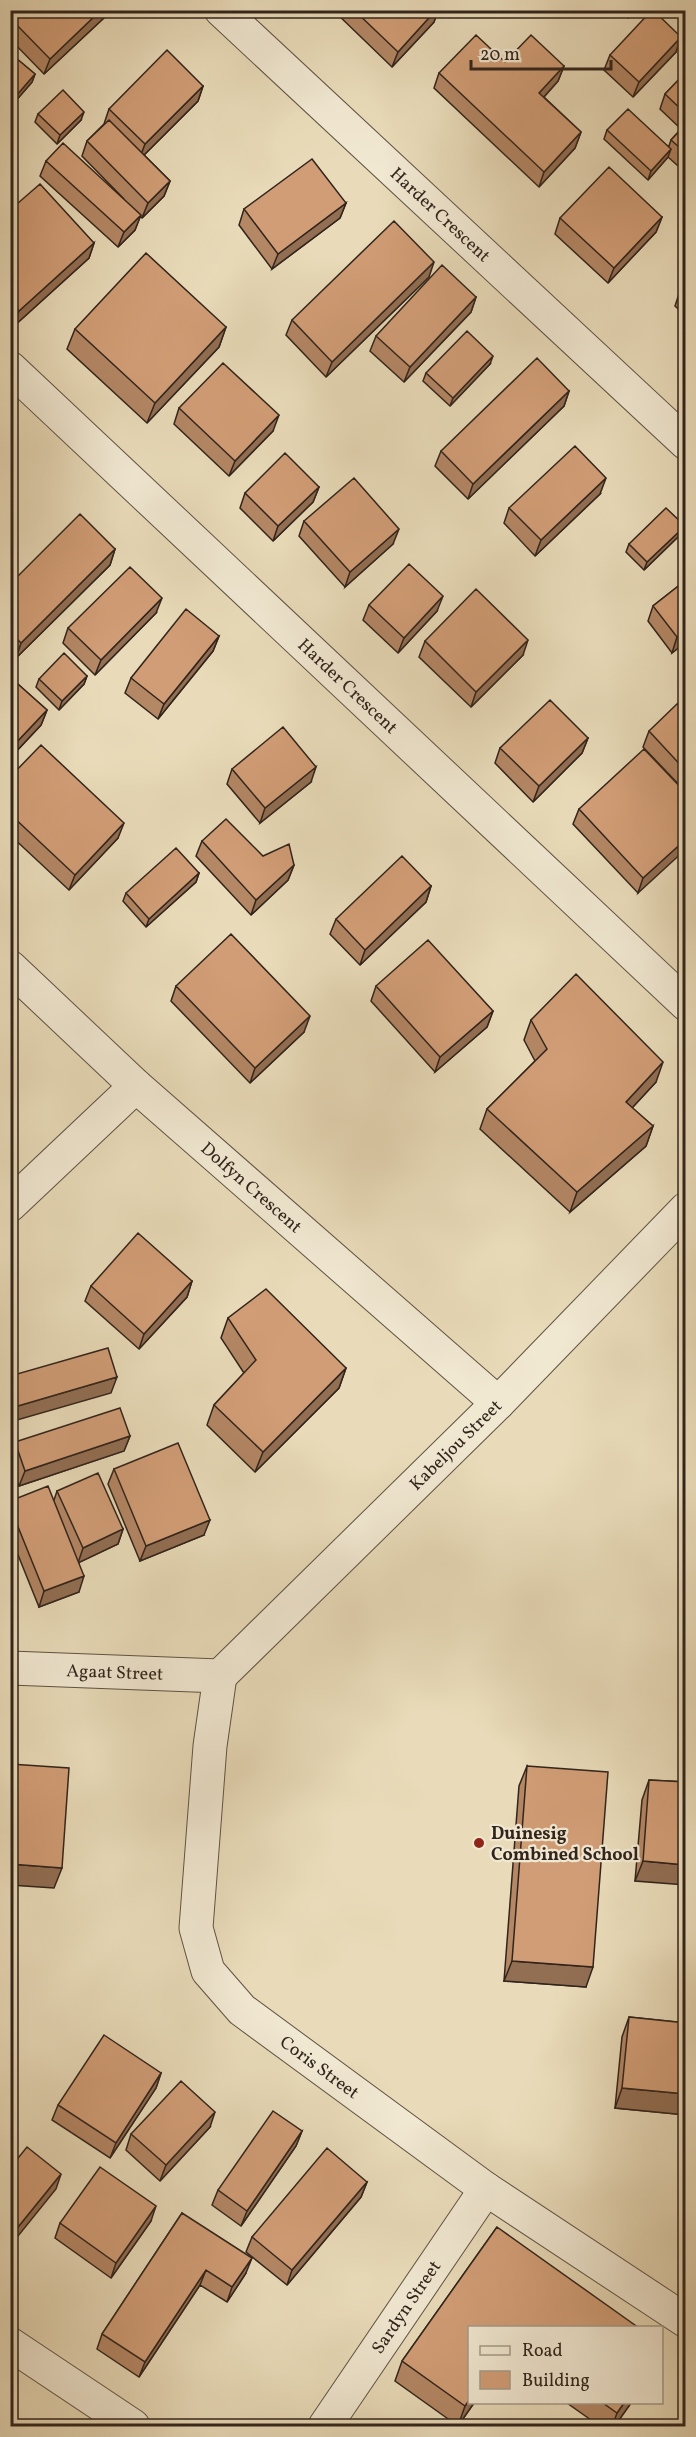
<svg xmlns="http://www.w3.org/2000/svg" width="696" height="2437" font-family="Vollkorn,serif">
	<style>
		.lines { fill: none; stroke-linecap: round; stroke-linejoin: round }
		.minor-casing { stroke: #5f5243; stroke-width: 35 }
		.minor { stroke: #f1e8d2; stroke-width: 33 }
		.wall { fill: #b48765; stroke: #31241c; stroke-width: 1.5 }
		.shaded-wall { fill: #926e53; stroke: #31241c; stroke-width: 1.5 }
		.building { fill: #d19d76; stroke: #31241c; stroke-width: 1.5 }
		.poi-dot { fill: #8f2418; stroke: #f1e8d2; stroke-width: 2 }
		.labels { text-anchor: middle; stroke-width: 4.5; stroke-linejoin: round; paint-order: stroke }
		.street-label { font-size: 18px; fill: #31241c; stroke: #f1e8d2 }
		.poi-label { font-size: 18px; font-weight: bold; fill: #31241c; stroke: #f1e8d2; text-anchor: start }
	</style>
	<rect width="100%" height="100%" fill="#e9dbb9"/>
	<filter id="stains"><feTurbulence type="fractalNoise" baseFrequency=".00333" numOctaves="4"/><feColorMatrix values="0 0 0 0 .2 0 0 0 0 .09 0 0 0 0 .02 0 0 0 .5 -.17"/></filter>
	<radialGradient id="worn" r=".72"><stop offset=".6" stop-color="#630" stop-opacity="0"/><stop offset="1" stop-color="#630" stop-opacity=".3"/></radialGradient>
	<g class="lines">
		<defs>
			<g id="minor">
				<path id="s1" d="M221 10 686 443"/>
				<path id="s2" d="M10 368 686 1004"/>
				<path id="s3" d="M10 967 136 1086 498 1403"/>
				<path d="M10 1205 136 1086"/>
				<path id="s4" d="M10 1668 220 1676"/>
				<path id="s5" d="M220 1676 210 1746 196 1928 208 1971 242 2010 486 2189 686 2321"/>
				<path id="s6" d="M220 1676 498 1403 686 1209"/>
				<path d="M10 2344 133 2426"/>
				<path id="s7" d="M325 2426 486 2189"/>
			</g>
		</defs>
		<use href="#minor" class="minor-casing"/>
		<use href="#minor" class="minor"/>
	</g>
	<path class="wall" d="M333 10H438L434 22 392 67Z
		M620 10H635L628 18Z
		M106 16 44 74 10 39 11 19Z
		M681 37 676 52 633 97 604 70 610 55Z
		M10 53 35 74 32 82 13 104 10 102Z
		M505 62 564 66 558 81 544 97 581 132 575 148 539 187 434 88 439 73Z
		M686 72V173L668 157 648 180 604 139 607 130 669 146 671 140 681 129 660 109 665 94Z
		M203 86 198 101 144 155 170 181 164 196 142 218 140 216 135 230 118 247 40 176 46 161 124 199 82 156 87 141 104 124 109 109Z
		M38 114 81 120 57 144 35 122Z
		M346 203 340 218 272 269 239 225 244 209Z
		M10 210 94 243 89 258 14 326 10 322Z
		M662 217 656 232 608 283 555 234 560 218Z
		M429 277 326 377 286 335 292 320Z
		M686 285V316L675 306 680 291Z
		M476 297 471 312 404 382 370 351 376 336Z
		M226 327 219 347 147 423 67 349 75 329Z
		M490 364 450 406 423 381 426 373Z
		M569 391 564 406 468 499 435 466 441 451Z
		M179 408 273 431 229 476 174 424Z
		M319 487 313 502 273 541 240 508 245 493Z
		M600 494 535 556 504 523 509 508Z
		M304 521 393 544 345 587 299 536Z
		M681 534 644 570 626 552 629 544Z
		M115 549 110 565 16 658 10 653V584Z
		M686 580V642L672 653 648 621 653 606Z
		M369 605 437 611 398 653 363 620Z
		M156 613 95 675 63 643 68 628Z
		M219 636 213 651 158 719 125 693 131 678Z
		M425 641 523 655 471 707 419 657Z
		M87 676 84 684 59 710 36 687 39 679Z
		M10 677 47 710 41 725 10 758Z
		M686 711V792L643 747 649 731Z
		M588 738 582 753 533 802 495 763 500 748Z
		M232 769 311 782 260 823 227 784Z
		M10 777 118 838 69 890 10 835Z
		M686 793 638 893 573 824 579 809Z
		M202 841 263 856 294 865 288 880 251 915 196 856Z
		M199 873 196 882 146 927 123 901 126 893Z
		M431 886 426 902 360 965 330 934 336 919Z
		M176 986 304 1032 250 1083 171 1001Z
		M376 986 493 1011 487 1027 435 1072 371 1001Z
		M531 1020 656 1082 632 1108 653 1126 646 1146 570 1212 480 1129 487 1109 535 1061 524 1040Z
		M192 1281 187 1297 139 1349 85 1301 91 1286Z
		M228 1318 346 1368 339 1388 255 1472 207 1425 214 1405 244 1373 221 1338Z
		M130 1436 124 1451 19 1486 10 1459V1456L15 1442Z
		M114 1469 204 1535 140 1561 108 1484Z
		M57 1491 123 1529 118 1544 79 1562V1592L39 1607 10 1535V1501L54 1500Z
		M527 1766 586 1987 504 1981 519 1786Z
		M649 1780 686 1782 635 1881 642 1800Z
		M629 2017 686 2023V2115L615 2108 622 2037Z
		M161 2073 156 2088 110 2158 52 2120 58 2105Z
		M210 2127 160 2181 126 2150 131 2134Z
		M302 2131 296 2146 241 2226 212 2205 218 2190Z
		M367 2182 361 2197 287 2285 246 2252 252 2237Z
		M182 2213 246 2273 227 2302 200 2285 139 2377 97 2349 102 2334Z
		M151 2221 111 2278 55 2238 60 2223Z
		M497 2227 470 2328V2403H474L458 2426 395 2381 402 2361Z
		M567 2403H631L614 2427H601Z"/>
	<path class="shaded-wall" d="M101 10H108L106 16 44 74 50 59Z
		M436 10H438L434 22 392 67 398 52Z
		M631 10H635L628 18Z
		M681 37 676 52 633 97 639 82Z
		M564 66 558 81 534 108 539 93Z
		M35 74 32 82 13 104 16 96Z
		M203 86 198 101 139 160 145 144Z
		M84 112 81 120 57 144 60 135Z
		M581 132 575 148 539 187 544 172Z
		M671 149 668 157 648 180 651 171Z
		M170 181 164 196 142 218 148 203Z
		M346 203 340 218 272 269 278 254Z
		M141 215 135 230 118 247 124 232Z
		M662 217 656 232 608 283 614 268Z
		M94 243 89 258 14 326 19 311Z
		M434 262 429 277 326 377 332 362Z
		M476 297 471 312 404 382 410 367Z
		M226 327 219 347 147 423 155 403Z
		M493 356 490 364 450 406 453 398Z
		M569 391 564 406 468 499 473 484Z
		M279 415 273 431 229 476 235 461Z
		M606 478 600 494 535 556 541 540Z
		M319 487 313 502 273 541 278 526Z
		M685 526 681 534 644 570 647 562Z
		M399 529 393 544 345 587 350 572Z
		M115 549 110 565 16 658 21 643Z
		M443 596 437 611 398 653 404 638Z
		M162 598 156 613 95 675 101 660Z
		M686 631V642L672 653 677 637Z
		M219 636 213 651 158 719 164 704Z
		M528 640 523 655 471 707 476 692Z
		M87 676 84 684 59 710 62 701Z
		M47 710 41 725 10 758V753L13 746Z
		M588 738 582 753 533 802 539 786Z
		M316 767 311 782 260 823 265 808Z
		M124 823 118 838 69 890 75 875Z
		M686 839V849L638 893 643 878Z
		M294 865 288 880 251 915 256 900Z
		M199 873 196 882 146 927 149 919Z
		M431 886 426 902 360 965 365 950Z
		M493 1011 487 1027 435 1072 440 1057Z
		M310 1016 304 1032 250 1083 255 1068Z
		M663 1062 656 1082 619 1122 626 1102Z
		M653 1126 646 1146 570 1212 577 1192Z
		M192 1281 187 1297 139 1349 144 1334Z
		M346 1368 339 1388 255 1472 263 1452Z
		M117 1377 111 1393 10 1422 11 1408Z
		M130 1436 124 1451 19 1486 25 1471Z
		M210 1520 204 1535 140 1561 146 1546Z
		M123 1529 118 1544 78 1563 83 1548Z
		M84 1576 79 1592 39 1607 44 1591Z
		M643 1861 686 1865V1885L635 1881Z
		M10 1864 62 1868 54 1888 10 1885Z
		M512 1961 593 1967 586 1987 504 1981Z
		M161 2073 156 2088 110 2158 116 2143Z
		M622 2088 686 2094V2115L615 2108Z
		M215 2112 210 2127 160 2181 166 2165Z
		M302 2131 296 2146 241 2226 247 2211Z
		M61 2174 56 2189 10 2246V2237Z
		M367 2182 361 2197 287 2285 292 2270Z
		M156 2206 151 2221 111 2278 116 2263Z
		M252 2258 246 2273 227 2302 232 2287Z
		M206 2270 200 2285 139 2377 145 2362Z
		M470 2399V2403H474L458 2426 465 2406Z
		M624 2403H631L614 2427H612L617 2413Z"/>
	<path class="building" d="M20 10H101L50 59 11 19Z
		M354 10H436L398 52Z
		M652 10H653L681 37 639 82 610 55Z
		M476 35 505 62 531 35 564 66 539 93 581 132 544 172 439 73Z
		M167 50 203 86 145 144 109 109Z
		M10 53 35 74 16 96 10 91Z
		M686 72V114L665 94Z
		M63 90 84 112 60 135 38 114Z
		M628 109 671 149 651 171 607 130Z
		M109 120 170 181 148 203 87 141Z
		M686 124V153L671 140Z
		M63 143 141 215 124 232 46 161Z
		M312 159 346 203 278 254 244 209Z
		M609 167 662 217 614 268 560 218Z
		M40 184 94 243 19 311 10 301V210Z
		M394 221 434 262 332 362 292 320Z
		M146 253 226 327 155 403 75 329Z
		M442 265 476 297 410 367 376 336Z
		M686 285V296L680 291Z
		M467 331 493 356 453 398 426 373Z
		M537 358 569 391 473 484 441 451Z
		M223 363 279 415 235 461 179 408Z
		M575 446 606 478 541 540 509 508Z
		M285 453 319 487 278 526 245 493Z
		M354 478 399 529 350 572 304 521Z
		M666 508 685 526 647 562 629 544Z
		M80 514 115 549 21 643 10 632V584Z
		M409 564 443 596 404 638 369 605Z
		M130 567 162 598 101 660 68 628Z
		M686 580V631L677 637 653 606Z
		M476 589 528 640 476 692 425 641Z
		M186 609 219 636 164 704 131 678Z
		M64 653 87 676 62 701 39 679Z
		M10 677 47 710 13 746 10 743Z
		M550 700 588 738 539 786 500 748Z
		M678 703 686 711V771L649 731Z
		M283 727 316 767 265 808 232 769Z
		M41 745 124 823 75 875 10 814V777Z
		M644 749 686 793V839L643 878 579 809Z
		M226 819 263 856 289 844 294 865 256 900 202 841Z
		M176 848 199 873 149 919 126 893Z
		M402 856 431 886 365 950 336 919Z
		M231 934 310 1016 255 1068 176 986Z
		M428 940 493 1011 440 1057 376 986Z
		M576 974 663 1062 626 1102 653 1126 577 1192 487 1109 547 1049 531 1020Z
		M138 1233 192 1281 144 1334 91 1286Z
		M266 1289 346 1368 263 1452 214 1405 256 1360 228 1318Z
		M108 1348 117 1377 11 1408 10 1376Z
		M120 1408 130 1436 25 1471 15 1442Z
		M178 1443 210 1520 146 1546 114 1469Z
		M98 1473 123 1529 83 1548 57 1491Z
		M48 1486 84 1576 44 1591 10 1507V1501Z
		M10 1764 69 1768 62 1868 10 1864Z
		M527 1766 608 1772 593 1967 512 1961Z
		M649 1780 686 1782V1865L643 1861Z
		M629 2017 686 2023V2094L622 2088Z
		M104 2035 161 2073 116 2143 58 2105Z
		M181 2081 215 2112 166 2165 131 2134Z
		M273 2111 302 2131 247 2211 218 2190Z
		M27 2147 61 2174 10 2237V2168Z
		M327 2148 367 2182 292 2270 252 2237Z
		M100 2167 156 2206 116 2263 60 2223Z
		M182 2213 252 2258 232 2287 206 2270 145 2362 102 2334Z
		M497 2227 639 2328H470V2399L465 2406 402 2361Z
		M603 2403H624L617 2413Z"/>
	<circle class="poi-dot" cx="479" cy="1843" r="6"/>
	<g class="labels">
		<g class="street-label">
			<text dy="6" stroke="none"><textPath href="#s1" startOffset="300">Harder Crescent</textPath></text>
			<text dy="6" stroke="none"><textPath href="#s2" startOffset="464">Harder Crescent</textPath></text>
			<text dy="6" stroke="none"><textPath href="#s3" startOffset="327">Dolfyn Crescent</textPath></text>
			<text dy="6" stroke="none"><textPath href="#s6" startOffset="330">Kabeljou Street</textPath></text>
			<text dy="6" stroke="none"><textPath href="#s4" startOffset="105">Agaat Street</textPath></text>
			<text dy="6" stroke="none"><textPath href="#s5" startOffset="446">Coris Street</textPath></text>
			<text dy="6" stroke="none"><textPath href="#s7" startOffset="144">Sardyn Street</textPath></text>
		</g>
		<g class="poi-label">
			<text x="491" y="1839">Duinesig<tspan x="491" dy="21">Combined School</tspan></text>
		</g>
	</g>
	<rect width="696" height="2437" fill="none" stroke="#e9dbb9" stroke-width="36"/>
	<rect x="12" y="12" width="672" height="2413" fill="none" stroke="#31241c" stroke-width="3"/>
	<rect x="18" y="18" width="660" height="2401" fill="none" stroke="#31241c" stroke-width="1.5"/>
	<rect x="468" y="2326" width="195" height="78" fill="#f1e8d2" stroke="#a49a89" stroke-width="1.5"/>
	<rect x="480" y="2346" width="30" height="9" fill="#f1e8d2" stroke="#a49a89" stroke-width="1.5"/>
	<text x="522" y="2356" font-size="18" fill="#31241c">Road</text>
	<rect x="480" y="2371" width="30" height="18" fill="#d19d76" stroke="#a49a89" stroke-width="1.5"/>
	<text x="522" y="2386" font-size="18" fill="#31241c">Building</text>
	<path d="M471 60v9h140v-9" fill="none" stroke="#31241c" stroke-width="3"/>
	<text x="480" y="60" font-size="18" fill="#31241c" stroke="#f1e8d2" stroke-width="4.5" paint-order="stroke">20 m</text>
	<rect width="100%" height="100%" filter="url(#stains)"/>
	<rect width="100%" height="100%" fill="url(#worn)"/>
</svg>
